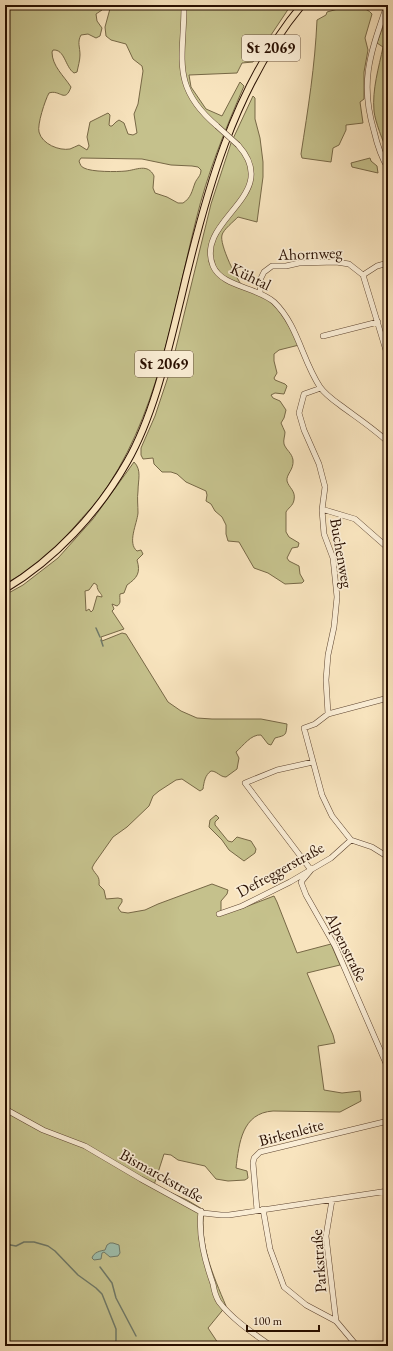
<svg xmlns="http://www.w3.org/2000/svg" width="393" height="1351" font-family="'EB Garamond',serif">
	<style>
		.green { fill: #c5c18c; stroke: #776846; fill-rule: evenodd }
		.water { fill: #9ebfad; stroke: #6f7968 }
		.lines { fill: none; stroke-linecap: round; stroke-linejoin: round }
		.stream { stroke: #6f7968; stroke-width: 1.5 }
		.minor-casing { stroke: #5d4430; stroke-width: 6 }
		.major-casing { stroke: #290f00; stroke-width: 8 }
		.minor { stroke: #faedd5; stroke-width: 5 }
		.major { stroke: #f8e4be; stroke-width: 6 }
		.minor-bridge-casing { stroke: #5d4430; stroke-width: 6; stroke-linecap: butt }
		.minor-bridge { stroke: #faedd5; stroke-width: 5 }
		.labels { text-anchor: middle; stroke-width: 3.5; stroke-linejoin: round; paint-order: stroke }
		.shield { fill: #faedd5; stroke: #685240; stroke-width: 1 }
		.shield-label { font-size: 15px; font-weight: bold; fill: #290f00 }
		.street-label { font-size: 16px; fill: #290f00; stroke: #faedd5 }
	</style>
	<rect width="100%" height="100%" fill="#f8e4be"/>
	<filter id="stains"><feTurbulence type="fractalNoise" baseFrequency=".005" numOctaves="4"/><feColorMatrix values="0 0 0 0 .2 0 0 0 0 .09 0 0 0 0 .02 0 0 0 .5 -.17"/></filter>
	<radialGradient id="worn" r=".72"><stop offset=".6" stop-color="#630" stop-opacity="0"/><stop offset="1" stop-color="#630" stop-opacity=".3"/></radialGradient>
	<path class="green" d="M5 5H104L102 10 96 14 97 21 102 28 100 36 96 38 88 34 81 35C77 42 80 47 80 55 80 60 78 67 77 72L74 73C65 67 65 49 53 50L52 52C52 66 64 76 71 87 65 104 60 89 49 93 45 100 37 125 39 132 42 144 59 151 70 149 73 148 76 146 79 145L87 150 89 146 87 137 90 122 108 113 110 115 109 125 110 126H112L116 122 119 120 124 123 128 134 133 135 137 133 134 114 138 104 143 71 142 66 133 59 126 44 111 40 106 36 105 27 111 5H291L253 62 242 63 237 73 189 75 191 87 206 109 222 116 240 82 244 86C225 130 207 174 196 220 172 315 158 419 98 500 92 508 83 516 76 525 66 536 56 548 45 557 33 568 19 576 5 584ZM81 158 142 159 171 165 192 166 198 167 201 170C201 176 197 178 195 183 192 191 191 198 183 203H178L167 197 155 193 153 188 154 176C148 163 136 170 126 171 117 172 91 172 84 168 81 167 80 164 79 161Z
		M345 7C354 8 366 6 372 14L365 38 368 50 364 72V99L360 102 363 123 346 125V130L339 145 333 148 331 162 302 158 301 154C308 109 315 66 317 20L326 15 327 12Z
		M388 13V152C383 142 375 121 374 111 372 89 379 67 383 47L377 43Z
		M253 96 255 98V119L260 138 263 162V177L257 222 238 217C234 221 223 230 222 235 219 244 237 281 244 288 250 293 260 293 266 298 282 310 290 328 299 345L279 350 274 354V361L277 373 274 378 275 380 285 384 287 386 284 394 275 393 271 395 273 398 280 401 286 410 284 418 281 423C282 426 284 429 285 432 285 436 283 440 284 444 286 450 292 453 293 460 294 470 286 474 287 481 289 488 296 491 294 500 293 506 288 508 286 512V532L289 537 299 543 298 547 292 548 287 558 289 561 299 566 300 574 304 581 302 583 285 584 268 573 254 568 239 542 228 541 226 534V525L222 517 215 511 211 504 206 501 207 495 206 491 186 482 177 474 171 472H162L154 464 153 458 143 459 141 455V448L155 416 171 368 211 204 231 143Z
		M370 158 371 161 377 166 378 173 352 167 351 163Z
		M134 462C142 470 138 480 138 491 137 498 138 506 138 513 137 524 127 543 137 551L141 550 143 554 137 560C141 573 137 578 127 585L124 593 120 594C119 599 122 603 117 606L112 604 114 609 112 611 124 629 101 637 102 641 122 633 126 634 168 702 181 711 197 718 212 719H261L287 724C286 736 286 735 275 738L271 745 268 744 261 735C251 734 243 746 236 752L239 758 237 769 226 777C220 777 217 771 211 771 205 775 204 782 203 789L200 791 182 779 176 780 159 791 153 796 149 806 127 827 113 837 94 864 92 868C96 876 100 875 99 885L104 890 106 899 118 898 122 899V902L118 908 121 912 128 913 145 910 158 904 212 884 228 890 227 894 221 901V911L237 907 240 909 274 896 277 902 297 953 331 944 340 965 307 973 333 1035 335 1043 318 1046 324 1090 342 1093 360 1091 361 1101 340 1112 273 1111C242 1113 239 1143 236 1168L247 1171 248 1178 245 1180 228 1181 216 1179 205 1166 178 1160 171 1155 164 1154 154 1185 187 1200 204 1210C199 1244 213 1275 226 1306L208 1328 220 1346H5V595L23 585 58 558 93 519ZM94 583 97 585C97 592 102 593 102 597L97 596 93 610 91 612 89 609 86 611 85 591 89 590Z
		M216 815 219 818 215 822V825L228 841 232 842 237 837 251 841 256 849 255 853 244 861 229 850 222 840 209 827 210 820Z"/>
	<path class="water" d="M110 1243H113L119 1245 120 1253 118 1256 110 1257 104 1252 102 1253 101 1259 94 1260 92 1258C94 1252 100 1251 105 1250L107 1245Z"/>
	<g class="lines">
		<path class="stream" d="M96 628 100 637
			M101 640 103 646
			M5 1244 16 1246 24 1242H34L48 1246 55 1251 78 1275 96 1288 102 1294 116 1329V1340L115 1346
			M100 1267 112 1283 116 1298 136 1336
			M134 1346C144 1340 154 1342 166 1345V1346"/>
		<defs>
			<path id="minor" d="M184 5C184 59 170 86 217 126
				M387 5C371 52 359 81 374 131 377 144 381 157 388 168
				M238 145C284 196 194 219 213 266 222 287 257 287 274 302 298 325 302 360 320 387 325 394 333 400 340 405 356 417 373 428 388 442
				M363 275 377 266 388 263
				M260 293 261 278 264 272 272 266H286L299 263 336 262 349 264 363 275 388 357
				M323 336 378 322
				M321 388 304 394 299 413 304 430 319 464 325 487 322 510 324 534 333 558 337 597 334 627 328 655 326 680 328 714
				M322 510H325L355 519 388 548
				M388 698 328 714 315 724 304 728 322 795 332 816 351 840 372 847 388 857
				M313 762 277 770 245 783 311 870 301 882 306 895 335 946 388 1068
				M219 914 242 906 290 882 331 858 351 840
				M5 1109 43 1130 85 1146 141 1179 203 1213 221 1215H229L388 1191
				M386 1192 388 1205
				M332 1200 326 1236 336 1321
				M263 1209 270 1249 284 1287 306 1305 336 1321 357 1346
				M257 1210 253 1163 254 1158 260 1152 388 1121
				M201 1211C198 1236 205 1261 213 1284 214 1290 216 1297 219 1302 233 1320 253 1333 271 1346"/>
			<path id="major" d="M5 589C55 559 98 513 127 462 154 415 168 351 181 298 205 196 233 88 302 5"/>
		</defs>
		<use href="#minor" class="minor-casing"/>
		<use href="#major" class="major-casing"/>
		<use href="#minor" class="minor"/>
		<use href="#major" class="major"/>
		<defs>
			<path id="minor-bridge" d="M217 126 238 145"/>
		</defs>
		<use href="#minor-bridge" class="minor-bridge-casing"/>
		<use href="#minor-bridge" class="minor-bridge"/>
	</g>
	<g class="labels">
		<g class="shield">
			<rect x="242" y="35" width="58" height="26" rx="3"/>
			<rect x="135" y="351" width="58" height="26" rx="3"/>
		</g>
		<g class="shield-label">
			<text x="271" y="53">St 2069</text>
			<text x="164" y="369">St 2069</text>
		</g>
		<g class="street-label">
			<text transform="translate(310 253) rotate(-2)" y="6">Ahornweg</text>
			<text transform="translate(251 276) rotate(26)" y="6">Kühtal</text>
			<text transform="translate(342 553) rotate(80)" y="6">Buchenweg</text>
			<text transform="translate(280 869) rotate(-29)" y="6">Defreggerstraße</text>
			<text transform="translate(347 947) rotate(64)" y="6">Alpenstraße</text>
			<text transform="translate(291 1132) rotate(-15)" y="6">Birkenleite</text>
			<text transform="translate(162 1175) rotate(29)" y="6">Bismarckstraße</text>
			<text transform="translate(318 1261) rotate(-94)" y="6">Parkstraße</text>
		</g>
	</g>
	<rect width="393" height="1351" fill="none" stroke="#f8e4be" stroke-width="20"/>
	<rect x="6" y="6" width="381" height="1339" fill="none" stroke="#290f00" stroke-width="2"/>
	<rect x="10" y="10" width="373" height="1331" fill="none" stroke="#290f00"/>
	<path d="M247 1325v6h72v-6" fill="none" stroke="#290f00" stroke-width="2"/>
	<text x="253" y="1325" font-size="12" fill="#290f00" stroke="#faedd5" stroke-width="3" paint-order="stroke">100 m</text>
	<rect width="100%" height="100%" filter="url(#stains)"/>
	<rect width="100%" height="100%" fill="url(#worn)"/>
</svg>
